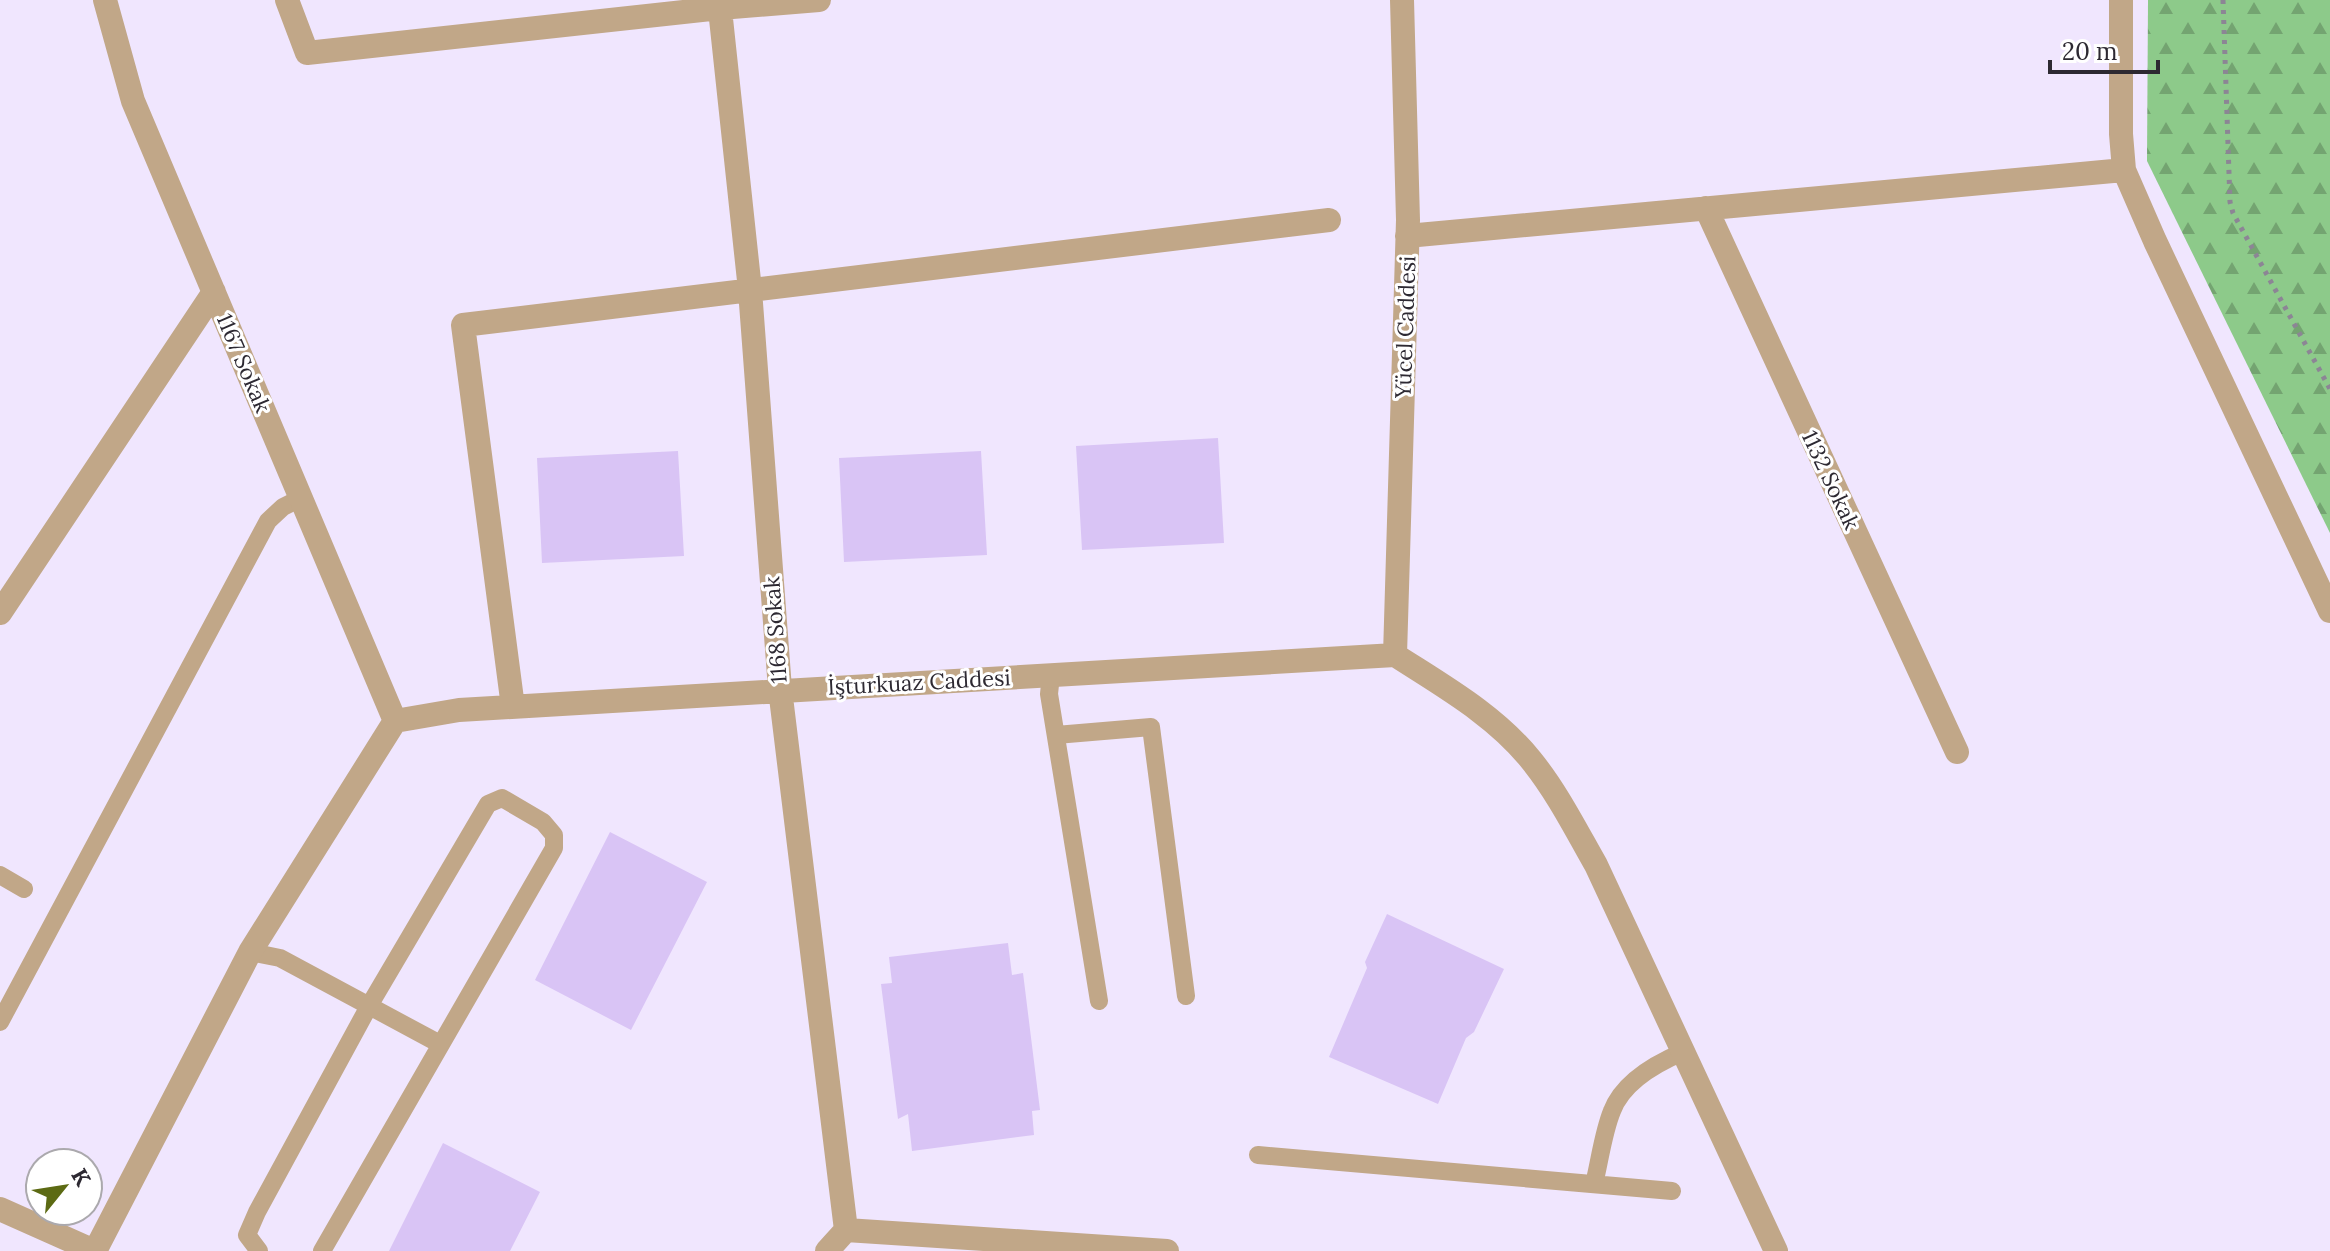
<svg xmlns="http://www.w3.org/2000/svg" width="2330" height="1251" font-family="Lora,serif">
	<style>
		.forest { fill: url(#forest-firs) }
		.building { fill: #d9c4f5 }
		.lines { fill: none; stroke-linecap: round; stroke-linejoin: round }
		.path { stroke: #8c8595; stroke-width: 5; stroke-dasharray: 4 6; stroke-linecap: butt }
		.lane { stroke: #c1a788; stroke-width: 18 }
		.street { stroke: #c1a788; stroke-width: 24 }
		.labels { text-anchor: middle; stroke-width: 6; stroke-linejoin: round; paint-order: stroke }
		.street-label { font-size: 22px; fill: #2d2932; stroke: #fff }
	</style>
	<defs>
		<pattern id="forest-firs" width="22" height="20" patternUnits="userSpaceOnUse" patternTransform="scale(2)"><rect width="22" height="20" fill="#8dca8a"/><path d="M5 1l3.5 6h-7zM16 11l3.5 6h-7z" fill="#74a471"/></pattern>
	</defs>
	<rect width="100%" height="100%" fill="#f0e6fe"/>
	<path class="forest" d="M2148 0H2330V533L2147 161Z"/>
	<path class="building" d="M1218 438 1224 543 1082 550 1076 446Z
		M678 451 684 556 542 563 537 458Z
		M981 451 987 555 844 562 839 458Z
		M610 832 707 882 631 1030 535 980Z
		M1387 914 1504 969 1474 1032 1466 1038 1438 1104 1329 1057 1367 968 1365 962Z
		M1008 943 1012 975 1023 973 1040 1110 1032 1111 1034 1135 912 1151 908 1114 898 1119 881 984 892 983 889 957Z
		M443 1143 540 1192 510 1251H389Z"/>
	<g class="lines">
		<path class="path" d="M2223 0 2230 202 2233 213 2330 389"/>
		<path class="lane" d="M1051 675 1049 694 1099 1001
			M1056 735 1151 727 1186 996
			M0 875 24 889
			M250 952 280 958 440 1044
			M0 1022 268 521 283 507 301 498
			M1258 1155 1672 1191
			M1594 1184C1600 1160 1603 1133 1612 1111 1623 1082 1657 1063 1683 1052
			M259 1251 247 1235 257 1212 369 1006 488 804 502 798 543 822 554 835V848L322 1251"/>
		<path class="street" d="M105 0 133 101 395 721
			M287 0 307 53 720 8 819 0
			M719 0 750 290 780 689 846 1230 827 1251
			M2121 0V134L2124 170 2155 241 2330 611
			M1706 208 1957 752
			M1407 236 2124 170
			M0 613 214 292
			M1395 655C1443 686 1495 715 1531 760 1557 792 1576 830 1596 865L1776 1251
			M1395 655 1408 220 1402 0
			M513 707 463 325 1329 220
			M395 721 459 710 1395 655
			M0 1209 94 1251
			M846 1230 1167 1251
			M95 1251 250 952 395 721"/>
	</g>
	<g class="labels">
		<g class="street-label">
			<text transform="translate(1405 327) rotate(-88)" y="8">Yücel Caddesi</text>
			<text transform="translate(244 363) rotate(67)" y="8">1167 Sokak</text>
			<text transform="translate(1831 480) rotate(65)" y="8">1132 Sokak</text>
			<text transform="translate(775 630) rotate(-94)" y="8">1168 Sokak</text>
			<text transform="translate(919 682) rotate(-3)" y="8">İşturkuaz Caddesi</text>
		</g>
	</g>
	<g transform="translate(64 1187) rotate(60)"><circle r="38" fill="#ffffff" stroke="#aba9ad" stroke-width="2"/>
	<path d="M0-6L14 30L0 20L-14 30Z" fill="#5c6a13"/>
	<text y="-12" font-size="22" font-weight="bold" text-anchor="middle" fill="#2d2932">K</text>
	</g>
	<path d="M2050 60v12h108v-12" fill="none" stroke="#2d2932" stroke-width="4"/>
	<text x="2062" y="60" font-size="24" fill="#2d2932" stroke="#ffffff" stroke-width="6" paint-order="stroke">20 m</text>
</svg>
